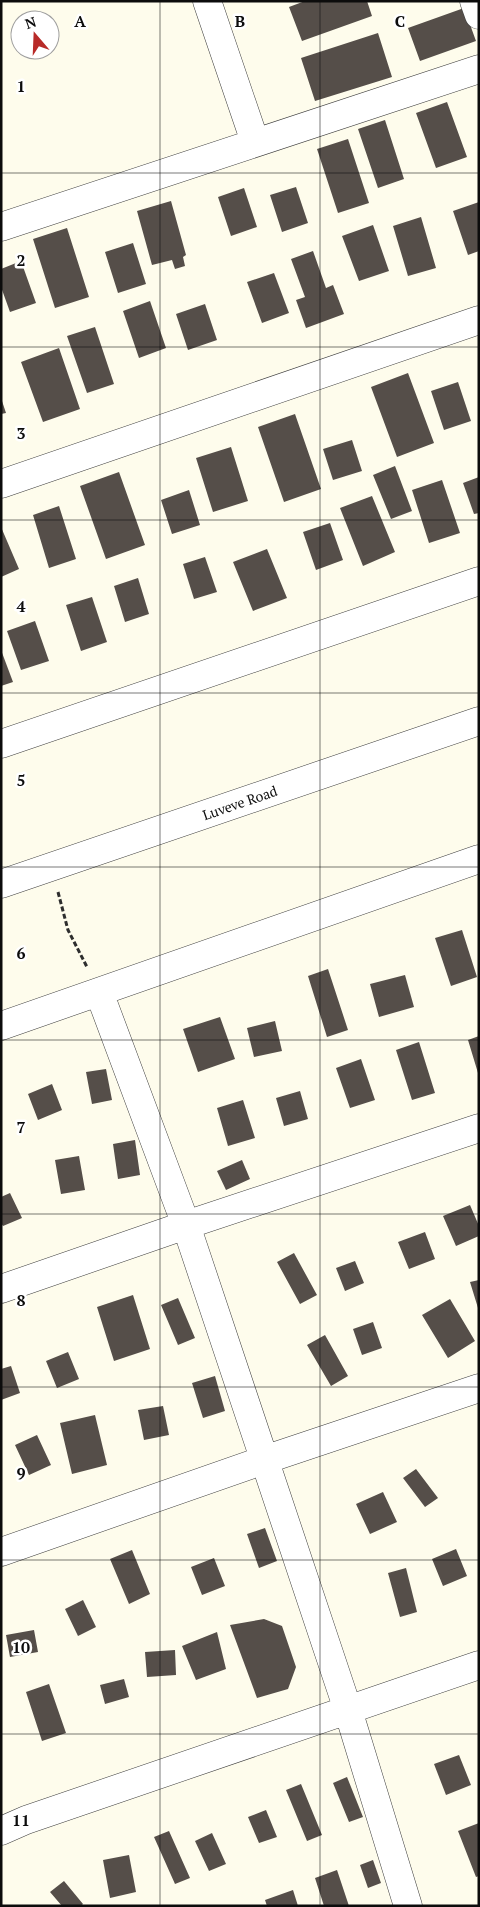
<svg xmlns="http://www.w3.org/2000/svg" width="480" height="1907" font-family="'PT Serif',serif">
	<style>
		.building { fill: #554e49 }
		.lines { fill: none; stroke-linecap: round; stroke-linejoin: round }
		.minor-casing { stroke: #3f3f3f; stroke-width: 29 }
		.path { stroke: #2e2e2e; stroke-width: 3; stroke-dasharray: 5 2.5; stroke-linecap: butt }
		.minor { stroke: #fff; stroke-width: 28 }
		.grid { fill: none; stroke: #0c0c0c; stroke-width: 1; stroke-opacity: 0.55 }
		.labels { text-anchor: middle; stroke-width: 5; stroke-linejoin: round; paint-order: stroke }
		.street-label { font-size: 14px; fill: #0c0c0c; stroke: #fff }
		.grid-label { font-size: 16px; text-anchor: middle; font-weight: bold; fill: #0c0c0c; stroke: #fff; stroke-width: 5; stroke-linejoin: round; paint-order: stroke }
	</style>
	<rect width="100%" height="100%" fill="#fefcec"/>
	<path class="building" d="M305 1H367L372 16 302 41 289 7Z
		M464 8 476 41 420 61 408 28Z
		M378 33 392 77 315 101 301 58Z
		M447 102 467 157 436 168 416 113Z
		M385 120 404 179 378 188 358 129Z
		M348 139 369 203 338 213 317 149Z
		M296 187 308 223 282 232 270 195Z
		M244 188 257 227 231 236 218 197Z
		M171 201 186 255 183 257 185 266 175 269 172 260 152 265 137 211Z
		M479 202V251L468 255 453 211Z
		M421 217 436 268 408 276 393 226Z
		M373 225 389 271 359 281 342 236Z
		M67 228 89 297 55 308 33 239Z
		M133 243 146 284 118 293 105 252Z
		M313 251 326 288 333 285 344 314 306 328 296 300 305 297 291 259Z
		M21 261 36 303 10 312 1 287V269Z
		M274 273 289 313 262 323 247 282Z
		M150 301 166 348 139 358 123 311Z
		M205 304 217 340 188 350 176 314Z
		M95 327 114 384 87 393 67 336Z
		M59 348 80 409 43 422 21 362Z
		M408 373 434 443 397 457 371 387Z
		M458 382 471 421 444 430 431 391Z
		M1 398 6 413 1 414Z
		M295 414 321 489 284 502 258 427Z
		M352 440 362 471 333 480 323 449Z
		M231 447 248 501 213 512 196 458Z
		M395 466 412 511 391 519 373 475Z
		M119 472 145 545 106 559 80 486Z
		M479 477V513L474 514 463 483Z
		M442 480 460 533 429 543 412 490Z
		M189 490 200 525 172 534 161 500Z
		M372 496 395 552 363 566 340 508Z
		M59 506 76 559 49 568 33 515Z
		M330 523 343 560 316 570 303 532Z
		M1 527 19 569 1 577Z
		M267 549 287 598 253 611 233 562Z
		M205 557 217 592 194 599 183 564Z
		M138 578 149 614 125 622 114 586Z
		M92 597 107 642 81 651 66 605Z
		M35 621 49 661 21 670 7 631Z
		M1 650 13 682 1 686Z
		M462 930 477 977 451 986 435 938Z
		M328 969 348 1030 327 1037 308 976Z
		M405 975 414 1007 379 1017 370 984Z
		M220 1017 235 1059 198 1072 183 1029Z
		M275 1021 282 1051 254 1057 247 1028Z
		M479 1036V1073H478L468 1040Z
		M419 1042 435 1093 412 1100 396 1050Z
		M361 1059 375 1100 350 1108 336 1068Z
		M106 1069 112 1100 92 1104 86 1072Z
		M52 1084 62 1110 38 1120 28 1094Z
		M300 1091 308 1119 284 1126 276 1098Z
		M243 1100 255 1138 228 1146 217 1108Z
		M135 1140 140 1175 118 1179 113 1144Z
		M79 1156 85 1190 61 1194 55 1160Z
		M242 1160 250 1179 226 1190 217 1171Z
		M10 1193 22 1218 3 1226 1 1223V1197Z
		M470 1205 479 1226V1236L456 1246 443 1216Z
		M425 1232 435 1259 409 1269 398 1242Z
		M294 1253 317 1295 300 1304 277 1262Z
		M355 1261 364 1283 345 1291 336 1268Z
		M479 1280V1308H478L470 1282Z
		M133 1295 150 1349 114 1361 97 1307Z
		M178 1298 195 1338 178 1345 161 1305Z
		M450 1299 475 1341 448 1358 422 1315Z
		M373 1322 382 1348 362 1355 353 1329Z
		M325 1335 348 1376 331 1386 307 1345Z
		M68 1352 79 1379 57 1388 46 1361Z
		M11 1366 20 1393 1 1400V1369Z
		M215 1376 225 1411 203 1418 192 1383Z
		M163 1406 169 1435 144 1440 138 1410Z
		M95 1415 107 1465 72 1474 60 1423Z
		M37 1435 51 1465 29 1475 15 1445Z
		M416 1469 438 1498 425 1507 403 1478Z
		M383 1492 397 1522 370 1534 356 1504Z
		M265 1528 277 1561 259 1568 247 1534Z
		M456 1549 467 1576 443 1586 432 1559Z
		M132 1550 150 1594 129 1604 110 1559Z
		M214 1558 225 1586 202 1595 191 1567Z
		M406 1568 417 1612 400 1617 388 1573Z
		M83 1600 96 1627 78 1636 65 1609Z
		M264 1619 282 1626 296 1667 288 1689 257 1698 230 1625Z
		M34 1630 38 1652 10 1657 6 1635Z
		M217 1632 226 1669 196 1680 182 1646Z
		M175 1650 176 1675 147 1677 145 1652Z
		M124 1679 129 1697 105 1704 100 1685Z
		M49 1684 66 1733 42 1741 26 1692Z
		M459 1755 471 1785 446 1795 434 1764Z
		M347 1777 363 1817 349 1822 333 1783Z
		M301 1784 322 1835 307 1841 286 1790Z
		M266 1810 277 1837 259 1843 248 1817Z
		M479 1823V1876L476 1877 458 1831Z
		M169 1831 190 1878 175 1884 154 1837Z
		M212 1833 226 1864 209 1871 195 1841Z
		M129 1855 136 1892 110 1898 103 1860Z
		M373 1860 381 1883 368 1888 360 1865Z
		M337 1870 349 1906H324L315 1878Z
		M64 1881 83 1904 81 1906H62L50 1892Z
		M293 1890 298 1906H267L265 1900Z"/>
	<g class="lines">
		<defs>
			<path id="minor" d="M207 1 255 142
				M474 1 479 15
				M1 227 479 69
				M1 484 479 320
				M1 744 479 581
				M1 884 479 721
				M99 992 186 1225 348 1710 408 1906
				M1 1026 479 859
				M1 1289 186 1225 479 1128
				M1 1552 264 1460 479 1388
				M1 1831 26 1820 479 1665"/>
		</defs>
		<use href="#minor" class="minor-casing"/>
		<path class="path" d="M58 892 68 930 87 967"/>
		<use href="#minor" class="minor"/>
	</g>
	<path class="grid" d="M160 1V1906M320 1V1906M1 173H479M1 347H479M1 520H479M1 693H479M1 867H479M1 1040H479M1 1214H479M1 1387H479M1 1560H479M1 1734H479"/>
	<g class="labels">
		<g class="street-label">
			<text transform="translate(240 803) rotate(-19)" y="5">Luveve Road</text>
		</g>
	</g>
	<g class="grid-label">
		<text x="80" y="27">A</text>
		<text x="240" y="27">B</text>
		<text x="400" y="27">C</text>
		<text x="21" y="92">1</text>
		<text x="21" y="266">2</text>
		<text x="21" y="439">3</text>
		<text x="21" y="612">4</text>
		<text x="21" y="786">5</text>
		<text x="21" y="959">6</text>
		<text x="21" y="1133">7</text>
		<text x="21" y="1306">8</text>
		<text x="21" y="1479">9</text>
		<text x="21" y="1653">10</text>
		<text x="21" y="1826">11</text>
	</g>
	<rect width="480" height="1907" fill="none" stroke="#0c0c0c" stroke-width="5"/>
	<g transform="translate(35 35) rotate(341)"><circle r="24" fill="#ffffff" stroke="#9e9e9e"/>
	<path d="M0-4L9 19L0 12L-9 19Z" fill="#b82a28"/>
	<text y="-8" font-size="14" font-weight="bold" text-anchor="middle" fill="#0c0c0c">N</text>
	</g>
</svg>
